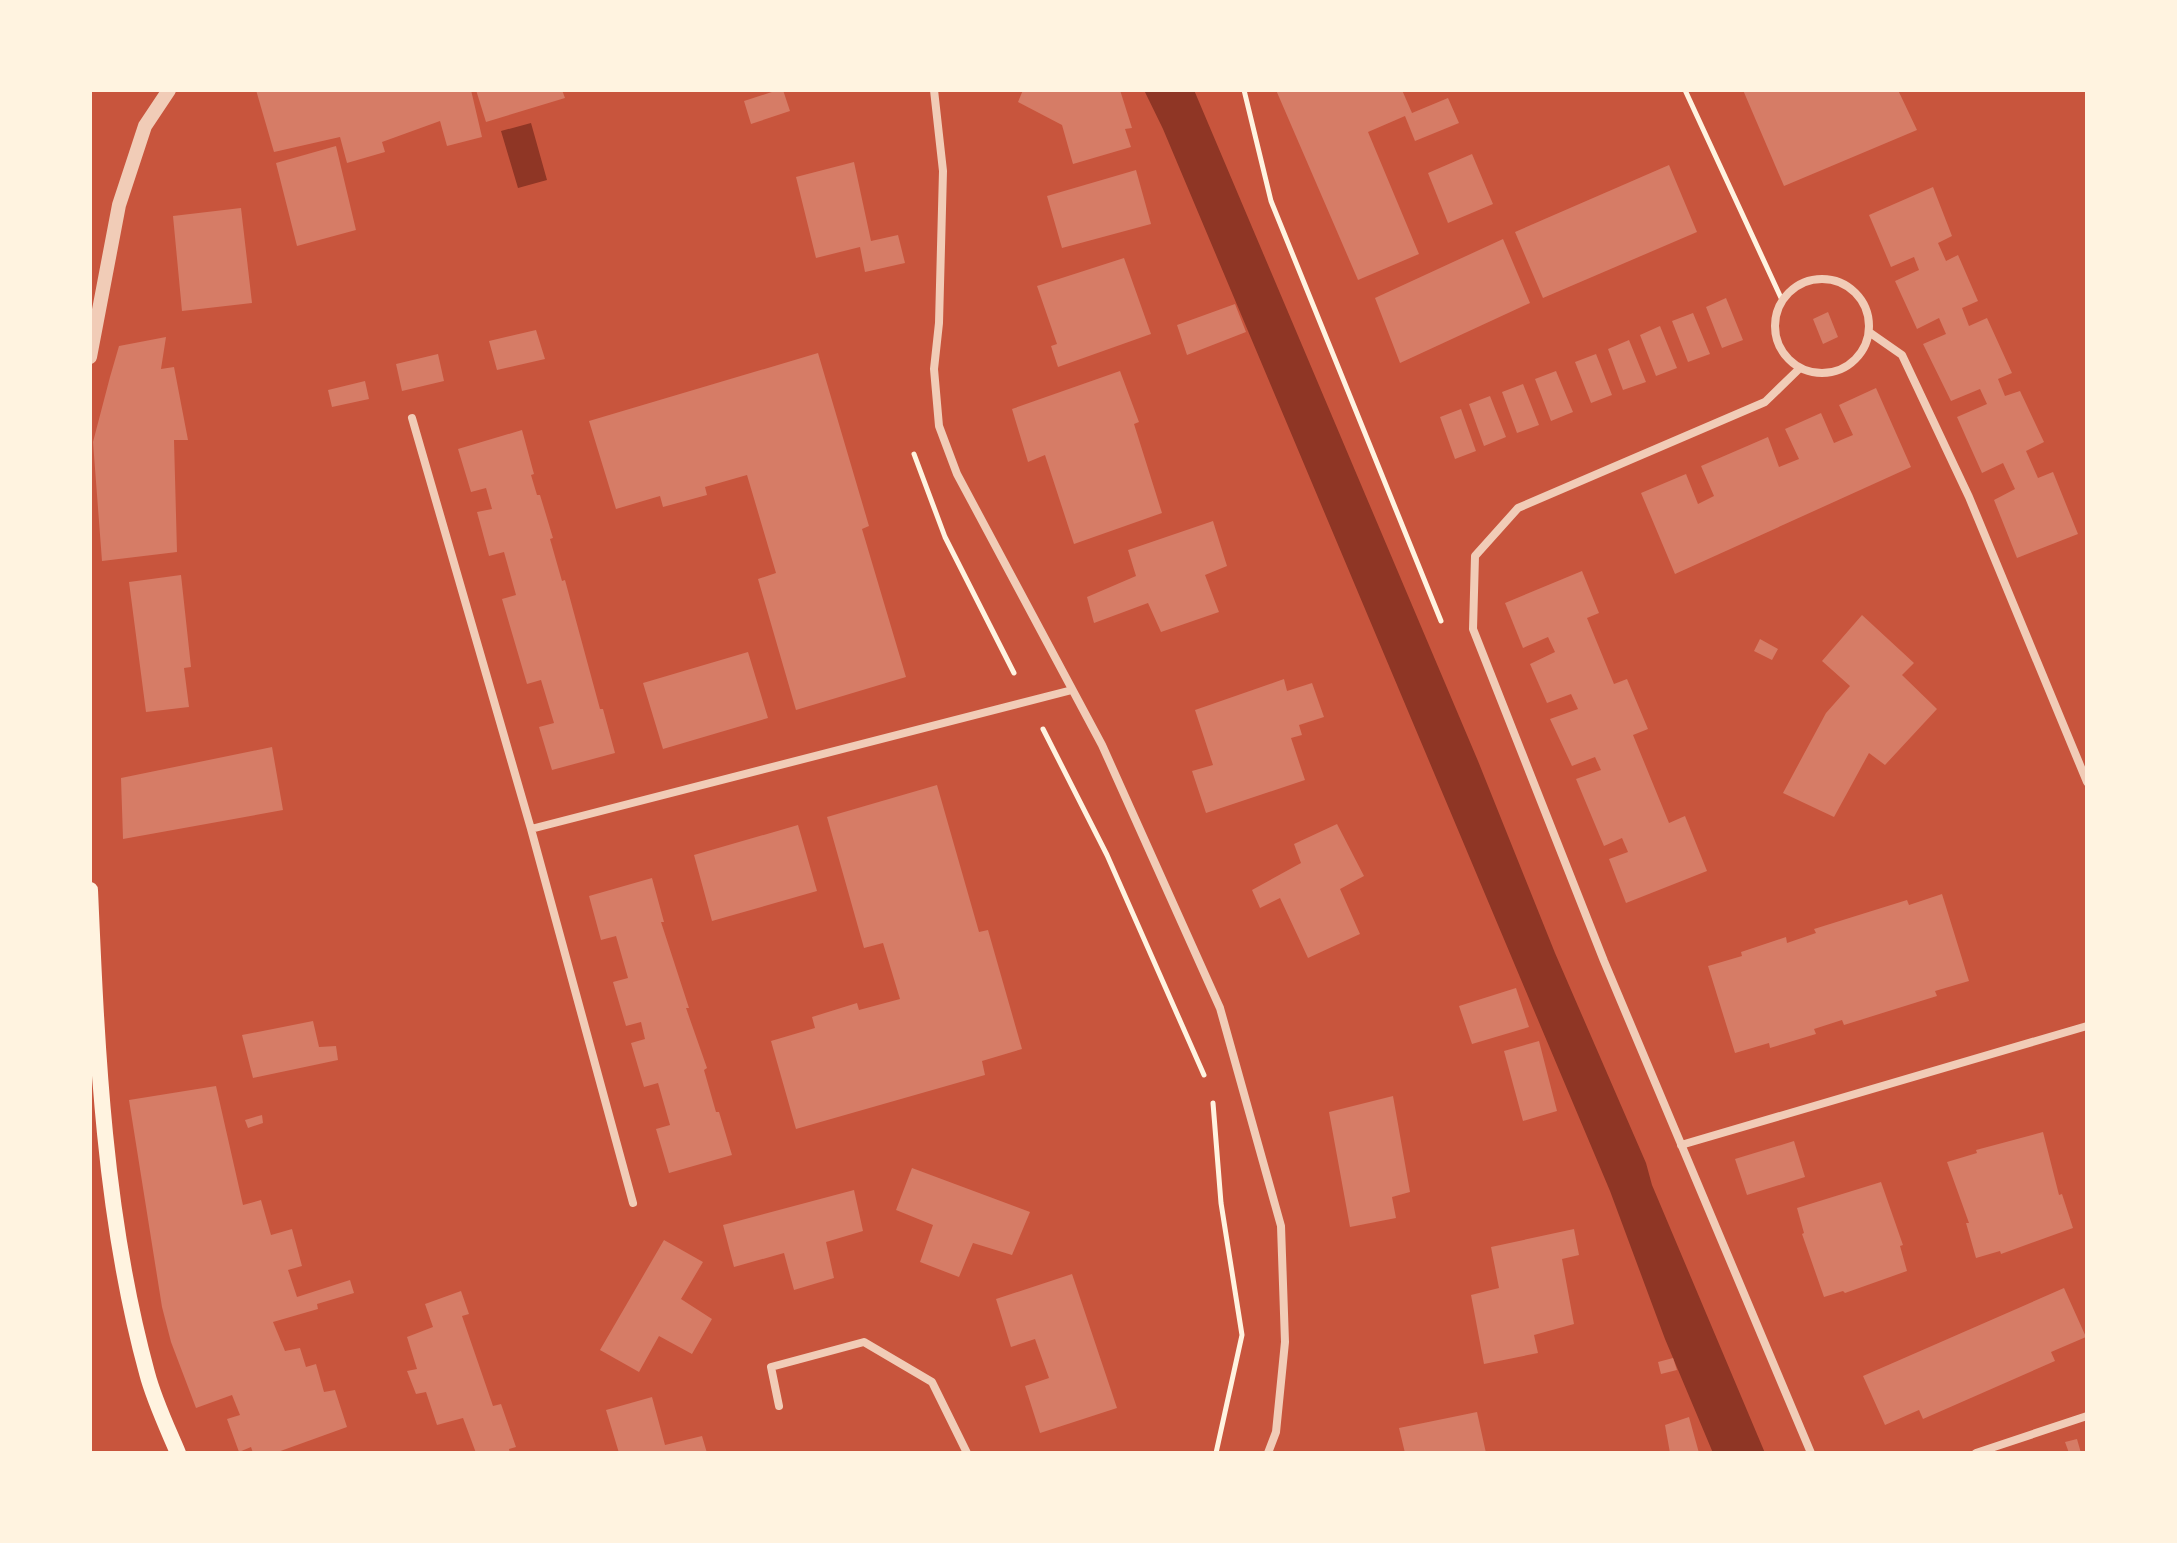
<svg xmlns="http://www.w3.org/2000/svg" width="2177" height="1543" font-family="Montserrat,sans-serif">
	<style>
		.water { fill: #8f3625 }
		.building { fill: #d67c66 }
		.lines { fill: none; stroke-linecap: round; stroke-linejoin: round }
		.path { stroke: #fff3e0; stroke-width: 5 }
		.minor { stroke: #f1ccb7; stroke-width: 8 }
		.tertiary { stroke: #f1ccb7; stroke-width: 14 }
		.secondary { stroke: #fff3e0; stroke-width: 16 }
	</style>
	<rect width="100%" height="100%" fill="#c8553d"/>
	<path class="water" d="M1144 90H1194L1478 761 1555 953 1646 1163 1652 1185 1765 1453H1713L1665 1339 1610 1191 1163 129Z
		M531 123 547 180 518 188 501 131Z"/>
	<path class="building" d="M256 90H471L482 137 447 146 440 121 382 142 385 152 347 163 340 137 274 152Z
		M476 90H562L565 98 486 122Z
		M778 90H783L790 111 751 124 744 101Z
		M1023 90H1120L1132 128 1125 129 1131 147 1073 164 1062 125 1018 102Z
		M1276 90H1402L1412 113 1448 98 1459 123 1415 141 1405 116 1368 132 1419 254 1358 280Z
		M1743 90H1898L1917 130 1784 186Z
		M336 146 356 230 297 246 276 163Z
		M1472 154 1493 204 1448 223 1428 173Z
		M854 162 871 241 898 235 905 263 865 272 860 247 816 258 796 177Z
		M1669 165 1697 232 1543 298 1515 232Z
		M1136 170 1151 224 1062 248 1047 196Z
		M1933 187 1952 236 1938 243 1946 261 1958 255 1978 301 1962 308 1969 326 1987 318 2012 373 1998 379 2005 396 2020 391 2044 442 2026 451 2038 478 2053 472 2078 534 2017 558 1994 500 2015 489 2003 463 1982 473 1957 417 1987 404 1980 389 1951 401 1923 344 1946 334 1939 318 1917 329 1895 281 1919 270 1914 257 1891 267 1869 215Z
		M241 208 252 303 182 311 173 216Z
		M1503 239 1530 303 1400 363 1375 298Z
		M1124 258 1151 334 1058 367 1051 346 1057 344 1037 286Z
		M1726 298 1743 340 1722 348 1706 307Z
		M1235 304 1246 332 1187 355 1177 325Z
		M1828 312 1838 337 1823 344 1813 319Z
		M1693 313 1710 354 1688 362 1672 321Z
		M1660 326 1677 368 1656 376 1640 335Z
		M536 330 545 359 497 370 489 341Z
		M166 337 161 369 174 367 188 440H174L177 552 102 561 93 442 110 377 119 346Z
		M1629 340 1646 382 1623 390 1608 349Z
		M818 353 869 526 862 529 906 677 796 710 758 579 776 573 747 475 705 487 707 495 663 507 660 496 616 509 589 421Z
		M438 354 444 381 402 391 396 364Z
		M1596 354 1612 395 1591 403 1575 362Z
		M1120 371 1139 422 1134 424 1162 513 1074 544 1045 455 1028 462 1012 409Z
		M1556 371 1573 412 1551 421 1535 379Z
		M365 381 369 399 332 407 328 390Z
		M1523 384 1539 425 1517 433 1502 392Z
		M1876 388 1911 467 1675 574 1641 493 1686 474 1698 504 1714 496 1701 466 1768 437 1779 467 1799 459 1785 429 1821 413 1834 443 1853 435 1839 405Z
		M1490 396 1506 437 1484 446 1469 404Z
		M1461 409 1476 451 1455 459 1440 417Z
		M522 430 534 474 531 475 537 495H540L553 538 550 539 562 581 565 580 600 709H603L615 753 552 770 539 727 554 723 541 680 527 684 502 599 516 595 504 552 489 556 477 512 492 509 486 488 471 492 458 449Z
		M1213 521 1227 566 1205 575 1219 612 1161 632 1148 603 1094 623 1087 597 1136 576 1128 550Z
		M1582 571 1599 613 1587 618 1614 684 1627 679 1648 729 1633 735 1669 823 1685 816 1707 871 1626 903 1609 859 1628 852 1622 838 1604 846 1576 779 1601 770 1595 757 1572 766 1550 719 1578 709 1571 694 1547 703 1530 664 1555 652 1548 637 1523 648 1505 603Z
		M181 575 191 667 184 668 189 707 146 712 129 582Z
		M1862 615 1914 663 1902 675 1937 709 1885 765 1869 753 1834 817 1783 793 1826 713 1850 686 1822 661Z
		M1760 639 1778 649 1772 660 1754 651Z
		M748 652 768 718 663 749 643 683Z
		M1284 679 1287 691 1312 683 1324 717 1299 725 1302 735 1291 738 1305 780 1206 813 1192 771 1213 765 1195 710Z
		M272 747 283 810 123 839 121 778Z
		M937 785 979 932 988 930 1022 1049 982 1061 985 1075 796 1129 771 1041 815 1028 812 1017 857 1003 859 1010 900 999 883 943 864 948 827 817Z
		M1337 824 1364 876 1340 889 1360 934 1308 958 1280 898 1260 908 1252 890 1301 863 1294 844Z
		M798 825 817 891 712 921 694 855Z
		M652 878 664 922H661L689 1008H686L707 1068 704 1070 716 1112H719L732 1155 669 1173 656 1129 670 1125 658 1083 644 1087 631 1043 645 1039 641 1022 626 1026 613 982 628 978 616 936 601 940 589 896Z
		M1942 894 1969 981 1935 991 1937 996 1844 1025 1842 1020 1814 1029 1816 1034 1770 1048 1769 1043 1735 1053 1708 966 1742 956 1741 952 1786 937 1787 943 1816 933 1814 929 1907 900 1909 905Z
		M1516 988 1529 1027 1472 1044 1459 1006Z
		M313 1021 319 1047 336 1046 338 1060 253 1078 242 1035Z
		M1539 1041 1557 1111 1523 1121 1504 1051Z
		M216 1086 243 1205 261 1200 271 1235 292 1229 302 1266 288 1270 297 1297 350 1280 354 1293 317 1304 318 1309 273 1322 285 1351 300 1348 306 1367 316 1364 324 1392 335 1390 347 1427 275 1453H253L251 1447 239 1452 227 1419 240 1415 232 1395 196 1408 171 1342 162 1307 129 1100Z
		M1393 1096 1410 1192 1392 1197 1396 1218 1350 1227 1329 1112Z
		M262 1115 263 1123 248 1128 245 1120Z
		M2043 1132 2059 1195 2062 1194 2073 1228 2001 1254 2000 1251 1976 1258 1966 1223H1969L1947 1162 1977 1153 1976 1150Z
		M1794 1141 1805 1177 1747 1195 1735 1159Z
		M912 1168 1030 1212 1012 1255 973 1243 959 1277 920 1262 933 1225 896 1210Z
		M1881 1182 1903 1245 1900 1246 1907 1271 1845 1293 1843 1291 1824 1297 1802 1234 1804 1233 1797 1208Z
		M854 1190 863 1231 826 1242 834 1278 794 1290 784 1253 734 1267 723 1225Z
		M1574 1229 1579 1255 1562 1259 1574 1324 1534 1335 1538 1353 1484 1364 1471 1295 1499 1288 1491 1247Z
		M664 1240 703 1262 681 1299 712 1319 692 1354 659 1336 639 1372 600 1350Z
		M1072 1274 1117 1408 1040 1433 1025 1386 1049 1378 1035 1339 1011 1347 996 1299Z
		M2064 1288 2086 1337 2051 1352 2055 1361 1923 1419 1919 1410 1885 1425 1863 1376Z
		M461 1291 469 1314 462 1316 493 1406 501 1404 516 1447 509 1449 510 1453H476L463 1418 437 1425 426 1392 416 1394 407 1371 417 1369 407 1337 433 1327 425 1304Z
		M1673 1358 1677 1370 1661 1374 1658 1362Z
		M652 1397 665 1445 702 1436 707 1453H619L606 1410Z
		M1477 1412 1486 1453H1405L1399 1428Z
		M1689 1417 1699 1453H1670L1665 1425Z
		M2077 1439 2081 1453H2069L2065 1442Z"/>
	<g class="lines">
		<path class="path" d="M1244 90 1271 201 1441 621
			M1685 90 1782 300
			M914 454 945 537 1014 673
			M1043 729 1107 855 1204 1075
			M1213 1103 1221 1203 1242 1335 1216 1453"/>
		<path class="minor" d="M934 90 943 171 939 323 934 369 939 426 957 474 1102 745 1220 1008 1281 1226 1285 1342 1276 1432 1268 1453
			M1775 326a47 47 0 1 1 94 0a47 47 0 1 1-94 0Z
			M1869 332 1902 355 1969 497 2087 782
			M1800 368 1765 402 1518 508 1475 556 1473 629 1604 961 1811 1453
			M412 418 531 829
			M1681 1145 2087 1026
			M633 1203 531 829 1072 690
			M779 1406 771 1367 864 1342 932 1382 967 1453
			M1976 1453 2087 1416"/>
		<path class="tertiary" d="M90 357 119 205 145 126 169 90"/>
		<path class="secondary" d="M90 890C97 1052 104 1216 147 1373 154 1400 167 1427 178 1453"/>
	</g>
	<rect width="2177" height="1543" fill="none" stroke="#fff3e0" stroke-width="184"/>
</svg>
